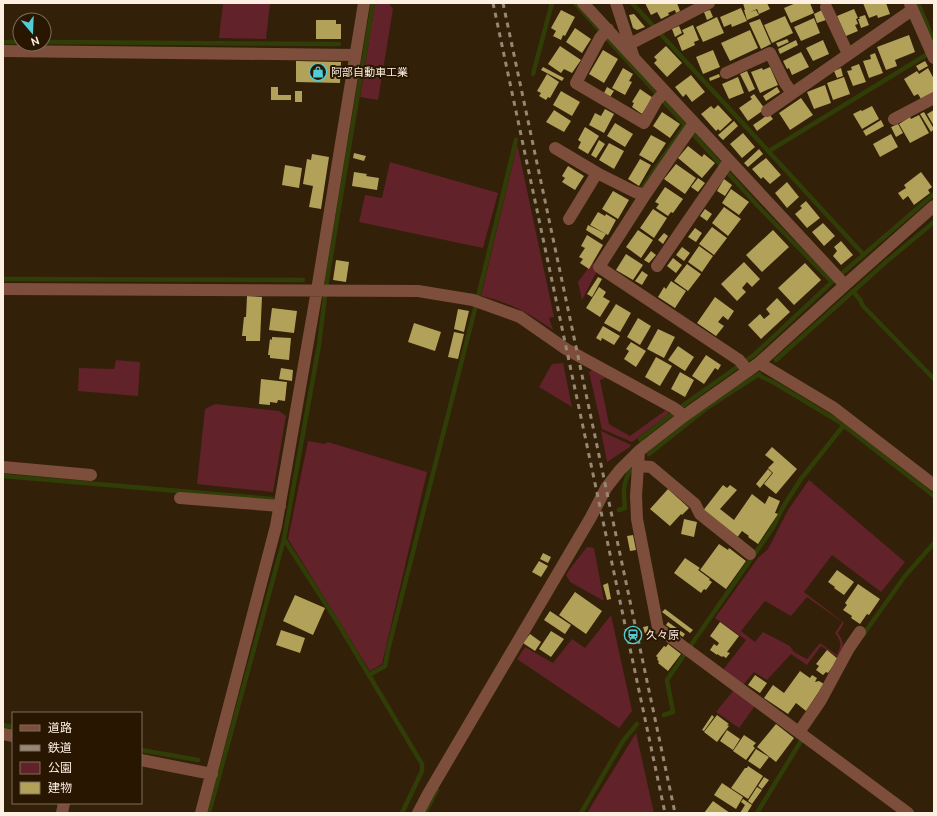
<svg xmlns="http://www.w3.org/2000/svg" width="937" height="816" font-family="Ubuntu,'Noto Sans JP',sans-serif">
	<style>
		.green { fill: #612229; fill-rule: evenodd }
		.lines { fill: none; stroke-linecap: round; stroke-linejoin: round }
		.stream { stroke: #303d07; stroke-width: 4.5 }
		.building { fill: #b2a159 }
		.minor { stroke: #7d4e3b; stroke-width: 12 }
		.rail { stroke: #978875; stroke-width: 3; stroke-dasharray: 5 5; stroke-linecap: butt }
		.labels { text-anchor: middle; stroke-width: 4; stroke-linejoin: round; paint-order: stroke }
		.poi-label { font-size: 11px; fill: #fdf0e3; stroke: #281601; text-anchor: start }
	</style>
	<rect width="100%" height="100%" fill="#322008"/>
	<path class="green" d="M223 3H270L266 39 219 38Z
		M375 3H389L393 9 378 100 360 97Z
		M517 146 518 148 554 317 549 318 553 330C530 314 509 302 481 296Z
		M390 162 498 193 483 248 359 222 365 195 382 198Z
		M593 262 597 271 582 300 578 282Z
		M116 360 140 362 138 396 78 391 79 368 114 369Z
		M563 363 572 407 539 387 552 364Z
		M592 370 614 381 605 378 600 380 609 424 630 436 666 410 669 414 632 442 602 429 589 372Z
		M215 404 279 411 286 416 273 492 197 484 205 409Z
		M601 431 631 445 630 447 607 462Z
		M308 441 325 444 328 442 427 472 382 664 370 671 288 539Z
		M809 480 905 562 881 592 832 555 804 592 844 623 838 633C845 644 844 647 839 658L821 646 807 665 791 654 767 680 754 672 743 685 723 670 746 640 715 618 758 558 768 549 788 510ZM807 597 842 622 835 633C841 641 842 645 837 655L820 643 807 659 794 652 790 646 763 632 755 642 741 631 765 601 791 616Z
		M587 547 594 548 604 601 570 582 566 575 569 570Z
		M611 615 632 711 619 728 517 659 525 647 553 663 572 639 585 648Z
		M733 691 755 706 739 728 716 712Z
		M636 733 654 813H587Z"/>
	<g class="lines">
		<path class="stream" d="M575 3 758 206 832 282
			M632 3 864 255
			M918 3 934 41
			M3 42H20
			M44 42 339 44
			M533 74 552 3
			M769 151 931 52
			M639 193 685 125
			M3 279 303 280
			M853 291 861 301 862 305 934 379
			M776 360 887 261 934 222
			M758 375 773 382 838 421 934 496
			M642 441 640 439 685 404 754 355 832 282 934 194
			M649 454 708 407 759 374
			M3 476 272 499
			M619 510 625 508C623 490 623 484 631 468
			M284 539 336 620 422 764V771L402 813
			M863 635 905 576 934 543
			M691 645 772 529 783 507 801 479 844 425
			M369 675 385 666 388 650 479 293 516 140
			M664 715 673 712 667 680 684 655
			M3 725 13 727
			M141 750 198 760
			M209 813 284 539 319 345 327 280 373 3
			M425 813 437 790
			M581 813 623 741 637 724
			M757 813 801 741"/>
	</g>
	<path class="building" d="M645 3H677L680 11 676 13 675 10 668 13 669 15 661 19 657 12 651 15Z
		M743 3H767L770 9 759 14 757 9 750 12 756 10 759 15 747 20 744 10H745Z
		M796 3H810L814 13 791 23 784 8Z
		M863 3H886L890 14 878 18 877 15 869 18Z
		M741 8 747 21 732 27 731 24 724 27 720 17Z
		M854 9 858 18 856 19 858 24 855 25 858 31 846 36 837 16Z
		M561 10 575 17 565 36 563 35 561 40 553 36 556 31 551 28Z
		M710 10 713 17 707 20 704 12Z
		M822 10 826 20 817 23 814 14Z
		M634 14 645 27 637 30 633 28 629 15Z
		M865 15 869 25 861 28 858 19H860L859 17Z
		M785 16 793 33 772 43 764 25Z
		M717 17 724 33 703 42 696 27Z
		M814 18 820 33 801 41 794 27Z
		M760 19 771 44 761 49 749 23Z
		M316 20H336V24H341V39H316Z
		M693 25 699 40 694 42 695 45 682 51 677 38 684 34 682 30Z
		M679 26 682 33 675 37 672 29Z
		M575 28 591 39 582 53 566 42Z
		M750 30 758 48 730 61 721 43Z
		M909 35 915 52 895 60 897 66 886 70 877 47Z
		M787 39 789 42 778 47 776 43Z
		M796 40 798 45 780 54 778 49Z
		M823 40 829 54 813 61 806 48Z
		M560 46 581 60 572 73 564 69 561 73 548 64Z
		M666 46 682 63 667 77 654 63 657 60 654 57Z
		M603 50 618 59 604 83 589 74Z
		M713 50 720 67 703 74 696 57Z
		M801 52 809 67 792 75 789 68 787 69 783 61Z
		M875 53 883 73 869 78 863 61 871 59 870 55Z
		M296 61 341 62 340 83 296 82Z
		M925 61 928 66 919 71 916 66Z
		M859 64 866 82 853 86 847 71 852 70 851 67Z
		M543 67 564 78 562 81 541 70Z
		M770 67 778 85 760 93 751 72 762 68 763 70Z
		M623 68 633 74 629 81 632 82 625 95 612 88Z
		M841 68 843 76 837 78 834 71Z
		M928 68 934 79V92L921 99 918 94 914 96 904 79 917 71 919 74Z
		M747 71 755 89 749 92 740 74Z
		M547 74 559 82 550 98 548 97 546 100 539 96 541 93 537 91Z
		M719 74 720 77 710 81 709 78Z
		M691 75 705 92 692 102 686 94 683 97 675 87Z
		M738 77 744 93 729 99 722 84Z
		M844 77 850 94 833 100 827 83Z
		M825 85 831 103 814 109 807 92Z
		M271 87H278V95H291V100H271Z
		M607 87 614 91 610 97 604 93Z
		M777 87 780 92 766 101 763 96Z
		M640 89 653 98 642 114 632 107 634 103 632 102Z
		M295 91H302V102H295Z
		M561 91 580 102 572 116 553 105Z
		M754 94 765 109 748 121 739 108 752 99 750 97Z
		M801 98 813 115 790 130 779 113Z
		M718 105 732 120 720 131 718 129 716 131 701 114 711 106 714 109Z
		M872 106 879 119 862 129 853 114 861 110 862 111Z
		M605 109 614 114 604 133 589 125 595 113 601 116Z
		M554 110 571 121 564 132 546 122Z
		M934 110V126L927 114Z
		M662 112 680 124 670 138 653 126Z
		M924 112 934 129 931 132 920 114Z
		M769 114 773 119 757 131 753 125Z
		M919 115 929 133 910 143 899 124 910 117 911 119Z
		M881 120 884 126 866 136 863 131Z
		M734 121 738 126 723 140 718 135Z
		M615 123 633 134 625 147 607 136Z
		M898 124 903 133 896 137 891 127Z
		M585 127 599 136 588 154 578 148 581 142 578 140Z
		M743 133 755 147 742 158 730 144Z
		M891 134 898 147 880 157 873 144Z
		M651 135 666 143 653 163 639 155Z
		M599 140 605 144 596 158 591 155Z
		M609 143 624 151 614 169 599 160Z
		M688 146 702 157 704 154 715 163 702 178 678 158Z
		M759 149 763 154 748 167 744 163Z
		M354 153 366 156 364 161 353 158Z
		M312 154 329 157 321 209 309 207 313 186 303 184 307 159 311 160Z
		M766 158 781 175 770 184 763 177 761 179 752 169Z
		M640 159 651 165 639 186 628 179Z
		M676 164 696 178 685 194 664 179Z
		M285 165 302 168 299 188 282 185Z
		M568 166 584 176 575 190 562 182 565 178 562 176Z
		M354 172 367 174 366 176 379 178 377 190 352 186Z
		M921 172 932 187 928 190 930 193 914 205 908 196 903 200 898 193 906 188 904 185Z
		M698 178 705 183 698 192 691 187Z
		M724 179 732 185 725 196 717 191Z
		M787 182 799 197 787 208 775 193Z
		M665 187 683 199 673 213 671 212 668 216 656 208 659 204 655 202Z
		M731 189 749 202 739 215 722 203Z
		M613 191 629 200 618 219 602 209Z
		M806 201 820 218 807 228 795 214 802 208 800 206Z
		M724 207 741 219 728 236 712 223Z
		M653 209 667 218 654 238 640 228Z
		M705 209 712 214 707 221 700 216Z
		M598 212 605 216 606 214 616 220 608 235 590 225Z
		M823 223 835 236 824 246 812 232Z
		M588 225 606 234 602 240 586 230Z
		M712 227 727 238 714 255 699 244Z
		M695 228 702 233 696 242 688 237Z
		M638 230 653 240 641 258 626 247Z
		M773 230 789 247 762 272 746 255Z
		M664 233 668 236 663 244 658 240Z
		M587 235 603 245 589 269 580 263 583 259 579 257 585 248 581 246Z
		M841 241 853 255 841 265 833 256 837 251 834 247Z
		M699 246 713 256 702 272 688 262Z
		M682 247 690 253 684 261 676 255Z
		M651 251 656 255 649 263 644 260Z
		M626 254 643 265 633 280 616 270Z
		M673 258 682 265 676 273 667 266Z
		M336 260 349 262 346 282 333 280Z
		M744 262 760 279 752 287 747 282 742 288 746 292 737 301 721 284Z
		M805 263 821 280 794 305 778 288Z
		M687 264 701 274 688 291 674 281Z
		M642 271 648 275 642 285 635 281Z
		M598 277 602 279 592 297 587 294Z
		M671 281 686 291 675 308 658 297 664 287 666 289Z
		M599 287 606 292 603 297 610 301 600 317 586 308Z
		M247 296 262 297 260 341H246V336H242L244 317H246Z
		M715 297 734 311 728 320 723 316 718 322 724 326 716 336 697 323Z
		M777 298 790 312 761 339 748 325 760 314 764 319 770 314 766 309Z
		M616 304 631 313 620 332 604 323Z
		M272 308 297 311 294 333 269 330Z
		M458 309 469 311 464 332 454 329Z
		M638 318 651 326 640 345 627 337Z
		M414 323 441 332 435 351 408 342Z
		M603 326 620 336 614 345 602 338 601 341 596 338Z
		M658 329 675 337 664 358 647 349Z
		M454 332 464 334 458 359 448 357Z
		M272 337 291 338 289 360 270 358V355H268L270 339 272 340Z
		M631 342 646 351 636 367 624 359 629 351 626 349Z
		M678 346 694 357 685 371 668 360Z
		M706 355 721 365 718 370 715 368 704 384 692 376Z
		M656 357 672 366 660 386 645 377Z
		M281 368 293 370 292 381 279 379Z
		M680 372 694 380 685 397 671 389Z
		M261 379 287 382 285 401 278 400 277 403 270 402V405L259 404Z
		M772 447 797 469 776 494 764 484 773 473 768 468 774 462 765 455Z
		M768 469 772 473 760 488 756 484Z
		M723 485 727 488 730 485 737 490 720 509 734 520 752 494 765 504 769 496 780 501 775 513 778 514 758 544 748 537 749 536 742 531 736 539 702 512Z
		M668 489 689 508 682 515 681 514 670 526 650 509Z
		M684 519 697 522 694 537 681 534Z
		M633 535 636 550 630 551 627 536Z
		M719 544 728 550 729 548 746 561 726 589 700 570Z
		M543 553 551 557 548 563 540 559Z
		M685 558 700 568 698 570 710 579 709 580 712 582 706 590 704 589 701 593 674 573Z
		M539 561 548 566 541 577 532 572Z
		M837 570 854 582 844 595 834 588 835 587 828 582Z
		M608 583 611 599 607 600 603 585Z
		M858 584 880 599 869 615 867 614 860 624 851 618 852 616 843 610 847 605 845 603Z
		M575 592 602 611 586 634 559 615Z
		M295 595 325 608 313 635 283 621Z
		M665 609 693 630 690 633 662 612Z
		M550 611 571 625 565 634 544 620Z
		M668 622 685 634 683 637 666 625Z
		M720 622 739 636 727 652 730 653 726 658 723 656 722 657 717 654V655L710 650 714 644 717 646 719 643 710 636Z
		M648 626 650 637H646L643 627Z
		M281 630 305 638 300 653 276 645Z
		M551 631 564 639 551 657 539 649Z
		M530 634 541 642 535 651 523 643Z
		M668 644 681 654 668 671 658 663 659 662 657 659 658 658 656 656 664 646 666 647Z
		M827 650 838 659 828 673 826 672 823 675 816 670 819 666 816 664Z
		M800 671 810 678 812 675 817 678 815 682 819 681 824 684 806 711 796 703 788 714 764 698 773 685 784 693Z
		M755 675 767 683 760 693 748 685Z
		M712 715 714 717 704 731 702 730Z
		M717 715 729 724 727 725 729 726 717 742 704 732Z
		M776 724 794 738 776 762 757 747Z
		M727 730 740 739 733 750 720 741Z
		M744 735 756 743 753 746 755 748 746 760 733 751Z
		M756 749 769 757 760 769 748 761Z
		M748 766 763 776 748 799 731 788 745 768H747Z
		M764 777 769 780 762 789 758 786Z
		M722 783 743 797 736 809 714 795Z
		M757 787 762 790 752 804 748 801Z
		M743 799 752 805 747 813H740L745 805 741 802Z
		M713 801 730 813H704Z"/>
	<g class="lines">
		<path class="minor" d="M583 3 632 56
			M616 3 634 58 845 285
			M910 4 934 58
			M826 7 848 54
			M608 29 600 38 576 83 644 123 657 100 665 92
			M630 44 709 3
			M3 51 355 55
			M726 73 770 53 785 83 792 93
			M767 111 912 10
			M894 119 934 98
			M694 123 645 195 599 267 739 360 748 371
			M555 148 597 173 635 192 645 195
			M569 219 597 173
			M657 266 729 161
			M3 289 418 291 473 300 520 317 566 349 674 408 684 416
			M759 363 834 408 934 485
			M638 466 651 467 695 504 700 514 750 554
			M3 467 91 475
			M180 498 280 506
			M799 732 821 700 849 648 860 632
			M3 734 13 736
			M141 760 212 774
			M62 813 64 803
			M201 813 276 526 317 290 364 3
			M418 813 428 794 591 517 606 488 620 470 639 451
			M908 813 658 628 637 519 636 496 639 451 684 416 759 363 845 285 934 206"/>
		<path class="rail" d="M493 3 665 813
			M503 3 675 813"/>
	</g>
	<defs>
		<symbol id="shop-ring" viewBox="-11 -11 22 22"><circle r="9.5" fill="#281601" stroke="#52ccd6" stroke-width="1.5"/><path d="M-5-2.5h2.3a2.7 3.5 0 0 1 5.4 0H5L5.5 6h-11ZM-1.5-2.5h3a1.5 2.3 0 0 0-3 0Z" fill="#52ccd6"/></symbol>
		<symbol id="station-ring" viewBox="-11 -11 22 22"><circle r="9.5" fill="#281601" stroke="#52ccd6" stroke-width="1.5"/><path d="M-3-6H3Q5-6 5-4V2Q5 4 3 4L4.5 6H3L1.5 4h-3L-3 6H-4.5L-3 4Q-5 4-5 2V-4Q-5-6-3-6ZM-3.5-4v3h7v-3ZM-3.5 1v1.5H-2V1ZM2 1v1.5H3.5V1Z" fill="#52ccd6"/></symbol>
	</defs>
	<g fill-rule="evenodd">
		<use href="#shop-ring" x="308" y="62" width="20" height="20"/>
		<use href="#station-ring" x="623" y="625" width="20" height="20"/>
	</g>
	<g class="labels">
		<g class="poi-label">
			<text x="331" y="76">阿部自動車工業</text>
			<text x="646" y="639">久々原</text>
		</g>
	</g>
	<rect width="937" height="816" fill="none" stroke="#fdf0e3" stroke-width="8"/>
	<rect x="12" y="712" width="130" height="92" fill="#281601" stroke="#7d6d5b"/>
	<rect x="20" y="725" width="20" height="6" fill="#7d4e3b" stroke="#7d6d5b"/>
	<text x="48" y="732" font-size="12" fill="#fdf0e3">道路</text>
	<rect x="20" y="745" width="20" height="6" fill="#978875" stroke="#7d6d5b"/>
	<text x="48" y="752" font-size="12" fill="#fdf0e3">鉄道</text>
	<rect x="20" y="762" width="20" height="12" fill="#612229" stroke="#7d6d5b"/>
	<text x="48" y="772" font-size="12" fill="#fdf0e3">公園</text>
	<rect x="20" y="782" width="20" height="12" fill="#b2a159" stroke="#7d6d5b"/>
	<text x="48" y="792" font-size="12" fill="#fdf0e3">建物</text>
	<g transform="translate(32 32) rotate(161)"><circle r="19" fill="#281601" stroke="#7d6d5b"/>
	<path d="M0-3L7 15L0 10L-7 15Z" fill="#52ccd6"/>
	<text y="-6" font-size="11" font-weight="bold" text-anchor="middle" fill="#fdf0e3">N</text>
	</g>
</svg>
